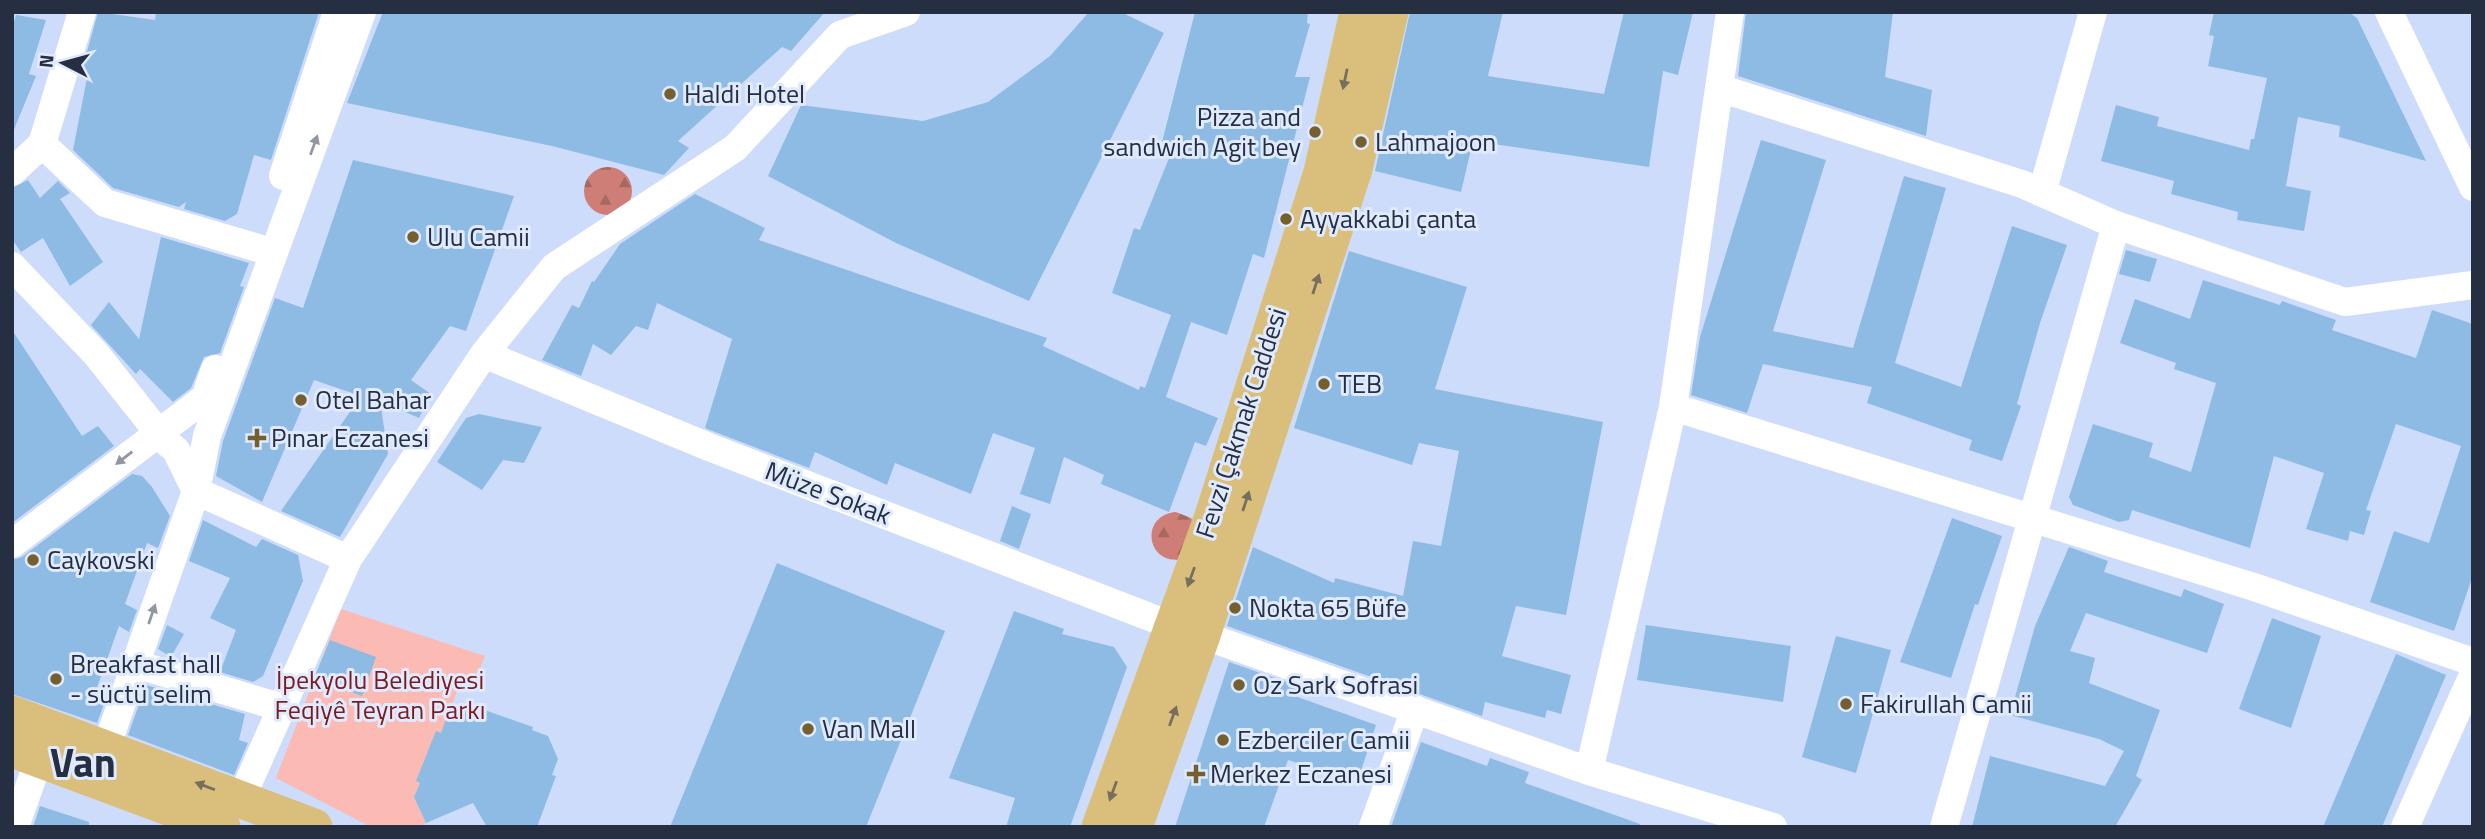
<svg xmlns="http://www.w3.org/2000/svg" width="2485" height="839" font-family="'Titillium Web',sans-serif">
	<style>
		.forest { fill: url(#forest-firs) }
		.green { fill: #fbbab3 }
		.building { fill: #8dbbe4 }
		.lines { fill: none; stroke-linecap: round; stroke-linejoin: round }
		.minor { stroke: #fff; stroke-width: 28 }
		.major { stroke: #d9bf7b; stroke-width: 37 }
		.oneway { fill: #776f5c }
		.oneway2 { fill: #9296a0 }
		.poi-dot { fill: #755f2f; stroke: #e0eaff; stroke-width: 2.5 }
		.labels { text-anchor: middle; stroke-width: 6; stroke-linejoin: round; paint-order: stroke }
		.poi-label { font-size: 26px; fill: #262e42; stroke: #e0eaff; text-anchor: start }
		.street-label { font-size: 26px; fill: #262e42; stroke: #e0eaff }
		.park-label { font-size: 26px; fill: #7b1b1b; stroke: #e0eaff }
		.town-label { font-size: 40px; font-weight: bold; fill: #262e42; stroke: #e0eaff }
	</style>
	<defs>
		<pattern id="forest-firs" width="22" height="20" patternUnits="userSpaceOnUse" patternTransform="scale(1.75)"><rect width="22" height="20" fill="#ce7e76"/><path d="M5 1l3.5 6h-7zM16 11l3.5 6h-7z" fill="#a76862"/></pattern>
	</defs>
	<rect width="100%" height="100%" fill="#cedcfc"/>
	<path class="forest" d="M584 191a24 24 0 1 1 48 0a24 24 0 1 1-48 0Z
		M1176 512 1191 518 1195 525 1183 559C1146 567 1139 515 1176 512Z"/>
	<path class="green" d="M341 609 485 656 471 690 459 686 441 733 416 781 420 783 414 797 426 823 419 827H371L276 778Z"/>
	<path class="building" d="M98 12 155 20 156 12H319L271 160 254 155 237 214 225 221 184 209 186 202 179 207 113 188 73 150 88 73H81Z
		M383 12H825L791 51 782 47 678 141 689 148 664 175 552 146 347 103Z
		M1089 12H1121L1164 33 1029 301 896 243 768 176 801 105 923 121 988 102 1050 56Z
		M1195 12H1308L1307 23 1310 24 1295 77H1310L1264 258 1253 254 1227 335 1191 322 1166 397 1218 418 1206 446 1195 442 1169 512 1101 484 1104 475 1064 457 1050 504 1020 494 1035 448 993 433 971 494 895 463 887 485 815 452 809 468 715 432 705 428 732 339 657 303 648 330 636 326 611 355 593 344 581 376 542 360 572 305 579 308 592 281 594 282 620 244 695 194 765 228 759 240 1047 338 1043 346 1139 390 1140 386 1145 388 1171 315 1112 293 1134 228 1140 230 1169 158 1159 154Z
		M1410 12H1503L1488 76 1604 94 1624 12H1693L1678 75 1663 71 1649 167 1473 141 1461 192 1375 171Z
		M1746 12H1893L1885 77 1932 90 1926 136 1738 76Z
		M2214 12H2348L2357 18 2426 161 2339 137 2340 126 2298 117 2286 186 2311 191 2304 231 2237 220 2238 212 2171 194 2174 181 2101 161 2116 105 2159 117 2157 126 2249 150 2251 139H2254L2267 78 2208 66 2214 36 2209 35Z
		M16 15 46 20 29 74 36 76 13 132 12 29Z
		M1761 140 1826 160 1773 331 1853 348 1904 176 1946 188 1895 363 1961 387 2012 226 2067 245 2040 323 2017 404 2021 406 2002 461 1969 450 1972 440 1867 403 1872 387 1763 364 1747 413 1691 395 1700 337Z
		M353 160 514 196 466 331 450 326 411 380 431 394 419 418 380 401 388 454 340 537 281 511 361 396 314 380 262 502 216 476 223 441 275 298 303 308Z
		M28 180 40 198 58 181 70 193 60 199 103 262 70 286 43 238 21 252 12 239V188Z
		M161 237 249 263 240 286 244 287 220 353 204 357 191 388 173 402 140 369 136 374 91 325 109 302 139 339Z
		M2126 250 2157 259 2150 282 2119 274Z
		M1349 251 1467 287 1435 389 1603 422 1566 615 1516 606 1502 656 1571 675 1561 714 1547 710 1545 718 1485 702 1482 716 1227 626 1253 547 1334 583 1335 578 1403 596 1413 541 1441 546 1459 451 1419 443 1412 465 1294 428Z
		M2203 280 2280 305 2282 301 2336 320 2332 330 2416 358 2432 310 2473 324V575L2454 631 2370 602 2394 531 2429 543 2461 446 2396 424 2366 510 2371 511 2364 535 2350 531 2348 541 2306 529 2324 473 2274 456 2250 548 2132 510 2129 520 2119 522 2073 505 2069 497 2093 424 2153 443 2149 457 2191 472 2216 383 2174 369 2176 363 2120 343 2135 299 2190 319Z
		M12 330 82 436 98 426 114 446 12 523Z
		M479 414 542 427 524 463 503 460 482 490 437 462 466 418Z
		M132 474 142 476 152 487 170 516 158 548 147 543 125 604 137 610 129 632 119 626 94 696 106 699 97 723 12 694V560L22 557Z
		M1012 506 1031 514 1019 549 1000 541Z
		M1952 518 2002 536 1978 605 1975 604 1951 678 1900 662Z
		M203 520 256 547 262 539 298 555 303 581 263 676 253 682 220 672 236 630 210 618 230 578 189 561Z
		M2069 547 2108 561 2104 572 2181 597 2184 589 2224 604 2207 653 2086 613 2070 651 2095 658 2089 683 2160 710 2136 776 2142 780 2115 827H1972L1990 756 2105 786 2124 751 2099 739 2010 715 2035 626Z
		M777 563 945 631 866 827H670Z
		M1014 611 1064 629 1062 634 1114 647 1127 667 1070 827H1006L1015 798 949 778Z
		M2272 618 2321 636 2291 728 2239 709Z
		M167 625 184 634 171 657 158 649Z
		M1646 625 1791 646 1783 702 1637 680Z
		M1836 636 1891 650 1856 773 1802 757Z
		M330 640 376 657 362 696 314 678Z
		M2396 654 2446 675 2382 827H2323Z
		M1229 662 1298 686 1295 696 1376 725 1359 777 1326 766 1325 772 1288 760 1264 827H1175Z
		M146 685 245 714 239 740 248 743 234 775 128 735Z
		M476 707 533 727 532 730 548 736 558 759 552 775 556 776 537 827H487L473 803 426 823 414 797 420 783 416 781 436 731 441 733 447 716Z
		M1421 742 1487 766 1490 758 1529 772 1525 783 1640 824 1639 827H1391Z
		M40 806 89 822V827H33Z"/>
	<g class="lines">
		<path class="minor" d="M1730 12 1673 407 1589 771 1773 827
			M2389 12 2473 187
			M1719 88 2022 184 2116 225 2345 302 2473 285
			M42 144 105 203 258 248
			M12 172 42 144 82 12
			M283 176 337 12
			M2042 193 2093 12
			M12 266 96 354 165 441 176 450 196 491 348 559
			M484 354 709 447 1173 626
			M1673 407 2254 587 2473 662
			M12 544 205 398 215 369
			M1202 635 1589 771
			M135 664 283 708
			M106 748 196 491 207 436 362 12
			M241 799 348 559 484 354 554 267 735 148 840 35 906 12
			M15 827 39 759
			M1373 827 1415 709
			M1944 827 2116 225
			M2405 827 2473 675"/>
		<path class="major" d="M12 714 314 827
			M12 749 222 827
			M1100 827 1213 516 1322 172 1358 12
			M1134 827 1202 635 1354 169 1390 12"/>
	</g>
	<defs><path id="oneway-solid" d="M-6-.8H1V-3.2L6.5 0L1 3.2V.8H-6Z" transform="scale(1.75)"/></defs>
	<g class="oneway">
		<use href="#oneway-solid" transform="translate(1345 79) rotate(102)"/>
		<use href="#oneway-solid" transform="translate(1316 284) rotate(-72)"/>
		<use href="#oneway-solid" transform="translate(1246 501) rotate(-72)"/>
		<use href="#oneway-solid" transform="translate(1191 577) rotate(110)"/>
		<use href="#oneway-solid" transform="translate(1173 716) rotate(-70)"/>
		<use href="#oneway-solid" transform="translate(205 786) rotate(-159)"/>
		<use href="#oneway-solid" transform="translate(1113 791) rotate(110)"/>
	</g>
	<g class="oneway2">
		<use href="#oneway-solid" transform="translate(314 145) rotate(-70)"/>
		<use href="#oneway-solid" transform="translate(124 458) rotate(142)"/>
		<use href="#oneway-solid" transform="translate(152 614) rotate(-71)"/>
	</g>
	<g class="poi-dot">
		<circle cx="670" cy="94" r="7"/>
		<circle cx="1315" cy="132" r="7"/>
		<circle cx="1361" cy="142" r="7"/>
		<circle cx="1286" cy="219" r="7"/>
		<circle cx="413" cy="237" r="7"/>
		<circle cx="1324" cy="384" r="7"/>
		<circle cx="301" cy="400" r="7"/>
		<path d="M253.5 427.5h7v7h7v7h-7v7h-7v-7h-7v-7h7z"/>
		<circle cx="33" cy="560" r="7"/>
		<circle cx="1235" cy="608" r="7"/>
		<circle cx="56" cy="679" r="7"/>
		<circle cx="1239" cy="685" r="7"/>
		<circle cx="1846" cy="704" r="7"/>
		<circle cx="808" cy="729" r="7"/>
		<circle cx="1223" cy="740" r="7"/>
		<path d="M1192.5 763.5h7v7h7v7h-7v7h-7v-7h-7v-7h7z"/>
	</g>
	<g class="labels">
		<g class="poi-label">
			<text x="684" y="103">Haldi Hotel</text>
			<text x="1301" y="126" text-anchor="end">Pizza and<tspan x="1301" dy="30">sandwich Agit bey</tspan></text>
			<text x="1375" y="151">Lahmajoon</text>
			<text x="1300" y="228">Ayyakkabi çanta</text>
			<text x="427" y="246">Ulu Camii</text>
			<text x="1338" y="393">TEB</text>
			<text x="315" y="409">Otel Bahar</text>
			<text x="271" y="447">Pınar Eczanesi</text>
			<text x="47" y="569">Caykovski</text>
			<text x="1249" y="617">Nokta 65 Büfe</text>
			<text x="70" y="673">Breakfast hall<tspan x="70" dy="30">- süctü selim</tspan></text>
			<text x="1253" y="694">Oz Sark Sofrasi</text>
			<text x="1860" y="713">Fakirullah Camii</text>
			<text x="822" y="738">Van Mall</text>
			<text x="1237" y="749">Ezberciler Camii</text>
			<text x="1210" y="783">Merkez Eczanesi</text>
		</g>
		<g class="street-label">
			<text transform="translate(1241 423) rotate(-72)" y="9">Fevzi Çakmak Caddesi</text>
			<text transform="translate(828 493) rotate(21)" y="9">Müze Sokak</text>
		</g>
		<g class="park-label">
			<text x="380" y="689">İpekyolu Belediyesi<tspan x="380" dy="30">Feqiyê Teyran Parkı</tspan></text>
		</g>
		<g class="town-label">
			<text x="83" y="777">Van</text>
		</g>
	</g>
	<rect width="2485" height="839" fill="none" stroke="#262e42" stroke-width="28"/>
	<g transform="translate(63 63) rotate(276)" stroke="#e0eaff" stroke-width="5" paint-order="stroke">
	<path d="M0-5L12 26L0 18L-12 26Z" fill="#262e42"/>
	<text y="-10" font-size="19" font-weight="bold" text-anchor="middle" fill="#262e42">N</text>
	</g>
</svg>
